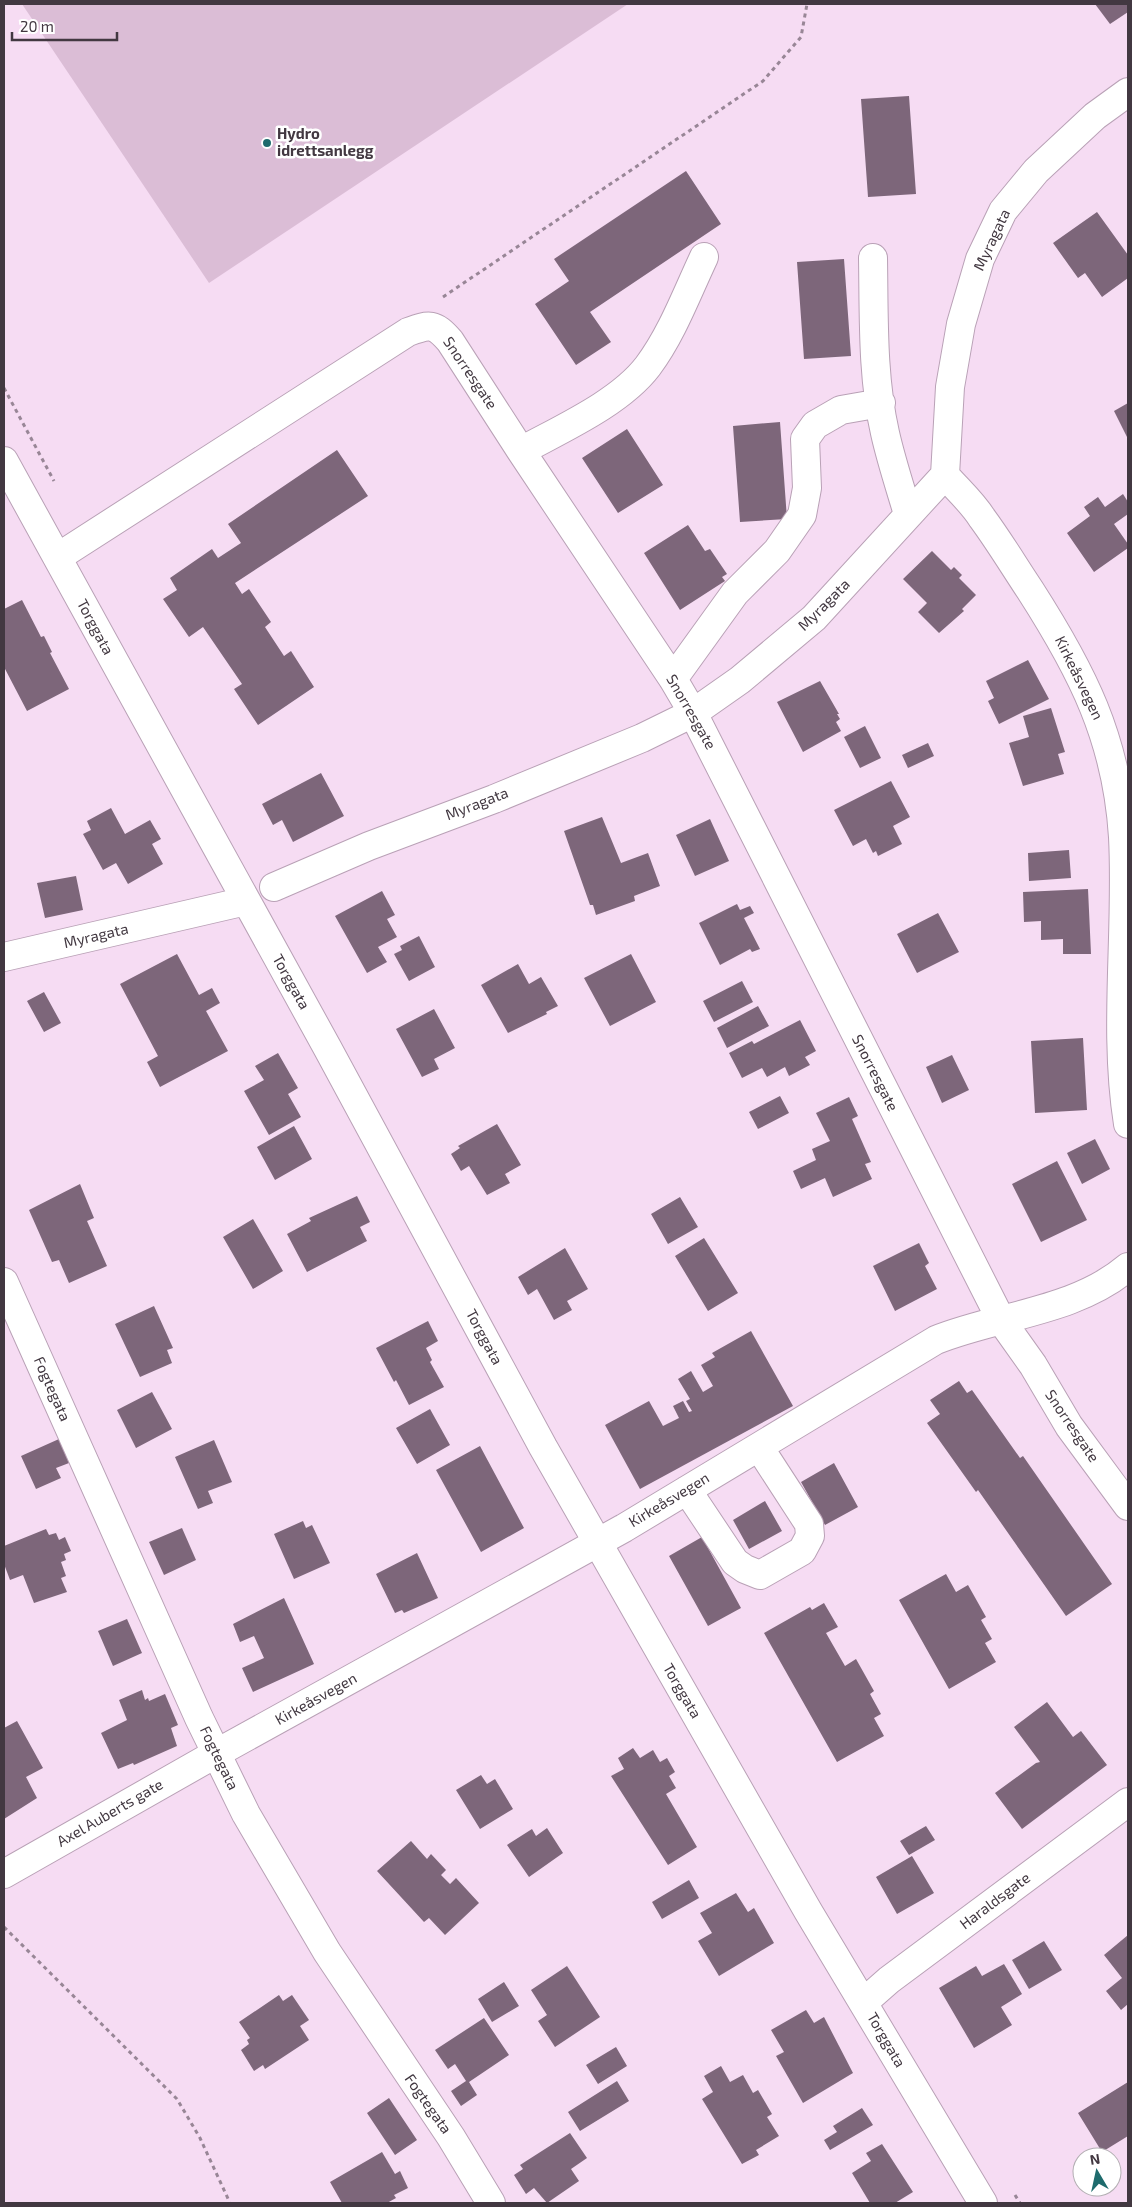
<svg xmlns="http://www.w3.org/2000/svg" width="1132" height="2207" font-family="'Exo 2',sans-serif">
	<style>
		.green { fill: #dbbdd6 }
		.building { fill: #7d667a }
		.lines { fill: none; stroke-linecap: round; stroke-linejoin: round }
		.minor-casing { stroke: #b9a1b6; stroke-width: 30 }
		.path { stroke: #988696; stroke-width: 3; stroke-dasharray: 4 4; stroke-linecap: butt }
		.minor { stroke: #fff; stroke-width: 28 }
		.poi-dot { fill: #1e6b6d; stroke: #fff; stroke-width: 2 }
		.labels { text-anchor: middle; stroke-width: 5; stroke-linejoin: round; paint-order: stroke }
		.poi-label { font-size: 15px; font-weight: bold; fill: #423841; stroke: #fff; text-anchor: start }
		.street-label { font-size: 15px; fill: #423841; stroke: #fff }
	</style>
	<rect width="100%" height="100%" fill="#f6dcf3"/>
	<path class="green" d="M22 4H628L209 283Z"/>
	<path class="building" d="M1095 4H1128V12L1110 24Z
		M909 96 916 194 868 197 861 99Z
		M686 171 721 224 590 312 611 342 576 365 535 304 569 281 554 259Z
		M1097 212 1128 255V278L1102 297 1085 273 1078 278 1053 243Z
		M844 259 851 356 804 359 797 262Z
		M1128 403V439L1114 411Z
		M780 422 787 519 740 522 733 426Z
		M627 429 663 485 618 513 582 458Z
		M337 450 368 496 235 583 242 594 249 589 271 622 265 627 284 656 291 651 314 687 258 725 234 689 242 684 203 627 189 637 163 599 177 590 170 578 212 549 218 558 241 543 228 524Z
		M1123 494 1128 502V514L1114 524 1128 544V548L1094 572 1067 533 1090 516 1084 507 1098 497 1105 507Z
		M688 525 705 551 710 549 727 574 722 577 725 581 680 610 644 553Z
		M932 551 951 570 954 567 962 575 959 578 976 595 962 609 964 611 939 633 918 612 927 603 903 579Z
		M22 600 41 637 44 636 52 652 50 653 69 689 27 711 4 667V609Z
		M1028 660 1049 699 999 724 988 701 994 698 986 681Z
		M820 681 839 714H837L840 719 836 722 841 731 803 752 777 702Z
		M1051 708 1065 752 1058 754 1064 774 1023 786 1009 743 1029 737 1023 716Z
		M865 726 881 758 860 768 844 737Z
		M928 743 934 756 908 768 902 755Z
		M321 773 344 816 293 842 282 820 273 825 262 804Z
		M891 781 910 817 893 826 902 844 878 856 876 851 873 853 866 839 853 846 834 810Z
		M111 808 125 834 150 820 161 839 152 844 163 864 128 884 116 863 103 870 83 834 91 830 87 821Z
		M602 817 621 863 648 853 660 886 634 896 635 901 596 915 593 905H590L564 831Z
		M710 819 729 861 695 876 676 835Z
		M1069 850 1071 878 1029 881 1028 853Z
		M76 876 83 910 45 918 37 883Z
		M1088 889 1091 954H1063V939L1041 940V921L1024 922 1023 892Z
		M382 891 395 915 387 919 397 937 378 947 387 962 367 973 335 916Z
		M737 904 740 910 750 906 754 913 744 918 760 949 752 952 750 949 720 965 699 923Z
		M938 913 959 952 917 973 897 934Z
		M419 936 435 967 409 981 394 954 402 950 400 946Z
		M177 954 199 995 212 988 220 1003 206 1011 228 1051 160 1087 147 1062 158 1056 120 984Z
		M631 954 656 1002 610 1026 584 978Z
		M518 964 529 984 541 977 558 1006 546 1012 547 1014 508 1033 481 985Z
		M742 981 753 1002 714 1022 703 1001Z
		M44 992 61 1023 44 1032 27 1001Z
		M758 1006 769 1026 727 1048 717 1028Z
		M434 1009 455 1048 434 1059 439 1069 422 1077 396 1029Z
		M800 1020 816 1051 805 1057 810 1065 789 1076 785 1067 767 1077 762 1068 742 1078 729 1053 752 1041 754 1044Z
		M1083 1038 1087 1110 1035 1113 1031 1041Z
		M278 1053 298 1088 288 1094 301 1117 269 1135 244 1091 264 1080 255 1066Z
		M952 1055 969 1090 942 1103 926 1067Z
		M780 1096 789 1113 758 1129 749 1112Z
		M849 1097 858 1116 852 1119 871 1162 865 1164 872 1179 833 1197 825 1178 801 1189 793 1171 816 1160 812 1149 830 1141 816 1113Z
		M497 1124 521 1165 505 1174 510 1183 487 1195 469 1166 461 1171 451 1154 460 1148 458 1146Z
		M294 1126 312 1159 275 1180 257 1147Z
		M1095 1139 1110 1169 1082 1184 1067 1153Z
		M1057 1161 1087 1220 1041 1242 1012 1184Z
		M80 1184 94 1218 87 1221 107 1266 69 1283 59 1260 52 1262 29 1210Z
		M357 1196 370 1222 360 1227 367 1241 307 1272 287 1234 311 1221 309 1218Z
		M680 1197 698 1227 668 1244 651 1214Z
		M253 1219 283 1271 253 1289 223 1237Z
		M704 1238 738 1293 708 1311 675 1256Z
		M919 1243 929 1263 925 1266 937 1289 895 1311 873 1266Z
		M565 1248 588 1289 567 1301 572 1310 554 1320 537 1289 528 1295 518 1277Z
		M154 1306 173 1348 167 1350 172 1363 140 1377 115 1324Z
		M428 1321 438 1341 426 1348 432 1360 430 1362 444 1387 409 1405 396 1380 394 1382 376 1348Z
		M751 1331 793 1406 640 1489 605 1425 649 1401 663 1426 679 1418 673 1406 683 1401 689 1412 692 1411 686 1401 690 1399 678 1379 691 1371 703 1392 713 1386 701 1365 715 1357 712 1353Z
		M959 1381 967 1393 972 1390 1020 1458 1023 1456 1112 1584 1066 1616 978 1490 976 1492 927 1423 940 1414 930 1400Z
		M152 1392 172 1429 136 1448 117 1410Z
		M430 1409 450 1445 417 1464 396 1428Z
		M59 1439 69 1463 56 1468 61 1478 36 1489 21 1456Z
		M214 1440 232 1482 208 1491 213 1503 198 1509 175 1457Z
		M480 1446 524 1528 481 1552 436 1470Z
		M834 1463 858 1507 825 1525 801 1482Z
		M765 1501 782 1531 749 1549 733 1520Z
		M303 1521 306 1528 312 1525 330 1563 294 1579 274 1534Z
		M182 1528 196 1560 164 1575 149 1542Z
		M46 1529 49 1535 56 1533 59 1540 65 1537 71 1551 64 1554 66 1560 61 1562 66 1576 61 1578 67 1592 34 1603 23 1575 10 1580 4 1564V1546Z
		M702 1537 741 1608 708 1626 669 1556Z
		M417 1553 438 1598 404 1613 402 1610 395 1613 376 1574Z
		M946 1574 956 1592 968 1585 986 1617 981 1620 992 1639 985 1643 996 1662 949 1689 899 1600Z
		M284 1598 314 1664 253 1692 242 1668 264 1658 254 1636 240 1642 233 1624Z
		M824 1603 838 1627 826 1633 845 1666 856 1659 874 1691 870 1694 881 1714 874 1718 884 1736 837 1762 764 1633 810 1607 812 1610Z
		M127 1619 142 1653 113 1666 98 1631Z
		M142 1690 145 1700 148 1698 149 1701 165 1694 178 1725 171 1728 177 1746 134 1765 133 1763 118 1769 101 1733 127 1720 119 1700Z
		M1047 1702 1073 1737 1081 1731 1107 1765 1022 1829 995 1793 1036 1763 1040 1762 1014 1727Z
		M17 1721 43 1768 26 1777 37 1798 4 1819V1728Z
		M633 1748 640 1758 653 1750 660 1762 667 1758 675 1772 669 1776 676 1788 666 1794 697 1847 668 1865 611 1776 624 1769 618 1758Z
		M481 1775 487 1784 495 1779 513 1809 480 1829 456 1790Z
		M926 1826 935 1840 909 1855 900 1841Z
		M547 1828 563 1853 529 1877 507 1845 532 1829 536 1836Z
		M411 1841 427 1859 431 1854 446 1870 441 1875 450 1884 456 1878 479 1903 445 1935 429 1918 424 1922 377 1871Z
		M912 1856 934 1893 897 1914 876 1877Z
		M689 1880 699 1898 662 1919 652 1902Z
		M736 1893 748 1912 754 1908 774 1943 719 1976 698 1941 712 1933 700 1913Z
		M1128 1935V2004L1121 2010 1106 1991 1122 1978 1104 1955Z
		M1044 1941 1062 1970 1029 1989 1012 1960Z
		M1004 1964 1022 1994 1001 2007 1012 2025 974 2048 939 1988 976 1966 982 1976Z
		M567 1966 600 2017 555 2047 538 2021 547 2015 531 1990Z
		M504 1982 519 2006 492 2022 478 1999Z
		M279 1995 283 2001 292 1995 309 2020 300 2026 309 2040 265 2069 263 2065 254 2071 241 2050 249 2044 247 2040 250 2038 239 2022Z
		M806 2010 814 2023 824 2017 853 2073 803 2103 776 2056 784 2052 771 2030Z
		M484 2018 509 2055 469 2082 477 2095 461 2106 451 2091 466 2081 455 2064 448 2069 435 2050Z
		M616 2047 627 2066 598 2084 586 2065Z
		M721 2066 730 2082 743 2075 753 2093 758 2090 772 2114 767 2117 779 2136 756 2150 759 2155 742 2164 702 2099 713 2092 704 2076Z
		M617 2081 629 2101 580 2131 568 2112Z
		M1128 2082V2136L1102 2152 1078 2113Z
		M389 2098 417 2140 395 2155 367 2113Z
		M862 2108 873 2125 830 2150 824 2140 837 2132 833 2126Z
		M570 2133 587 2158 571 2169 579 2181 547 2203 534 2188 526 2194 514 2175 523 2169 520 2165Z
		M882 2144 913 2192 895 2203H870L852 2173 871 2161 866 2153Z
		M382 2152 395 2174 400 2171 408 2188 394 2195 396 2198 387 2203H342L330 2182Z"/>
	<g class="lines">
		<defs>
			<path id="minor" d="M873 258C874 316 872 376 885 433 891 460 900 487 908 514
				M521 451C561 429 620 403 648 366 672 334 687 293 704 257
				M4 461 328 1049 543 1447 808 1911 983 2203
				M945 475C957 489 972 502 982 518 999 541 1014 566 1030 590 1082 671 1117 739 1123 837 1128 932 1113 1030 1128 1124
				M58 557 408 332C430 324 434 323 450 341L521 451 673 679 693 713 1001 1320 1033 1365 1069 1426 1128 1506
				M673 679 735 593 777 551 802 515 807 488 805 439 815 425 841 410 881 403
				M274 887 369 846 494 799 642 738 693 713 740 680 814 618 945 475 950 387 961 324 980 259 1003 211 1036 171 1095 116 1128 92
				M4 957 246 901
				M4 1282 199 1718 246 1814 327 1952 451 2137 491 2203
				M687 1490 735 1562 745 1569 760 1575 802 1551 810 1536 809 1524 759 1447
				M4 1874 217 1753 624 1528 936 1340C998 1315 1075 1312 1128 1267
				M864 2002 889 1980 1128 1802"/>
		</defs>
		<use href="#minor" class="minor-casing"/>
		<path class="path" d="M443 297 763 81 801 37 807 4
			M4 388 54 481
			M4 1927 177 2099 200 2138 230 2203
			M1015 2195 1020 2203"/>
		<use href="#minor" class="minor"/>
	</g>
	<circle class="poi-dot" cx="267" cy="143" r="5"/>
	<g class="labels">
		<g class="poi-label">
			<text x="277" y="139">Hydro<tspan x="277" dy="17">idrettsanlegg</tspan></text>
		</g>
		<g class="street-label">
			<text transform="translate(992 240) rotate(-65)" y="5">Myragata</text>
			<text transform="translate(470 373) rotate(56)" y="5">Snorresgate</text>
			<text transform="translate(824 605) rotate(-45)" y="5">Myragata</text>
			<text transform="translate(95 627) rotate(62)" y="5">Torggata</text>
			<text transform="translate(1079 678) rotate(64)" y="5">Kirkeåsvegen</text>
			<text transform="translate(691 712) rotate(60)" y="5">Snorresgate</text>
			<text transform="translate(477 804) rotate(-21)" y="5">Myragata</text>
			<text transform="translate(96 936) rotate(-13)" y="5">Myragata</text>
			<text transform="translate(291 982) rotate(61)" y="5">Torggata</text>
			<text transform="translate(875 1073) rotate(63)" y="5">Snorresgate</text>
			<text transform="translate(484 1337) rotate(62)" y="5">Torggata</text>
			<text transform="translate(52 1389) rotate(66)" y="5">Fogtegata</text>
			<text transform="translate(1072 1426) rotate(56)" y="5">Snorresgate</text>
			<text transform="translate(669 1500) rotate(-31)" y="5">Kirkeåsvegen</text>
			<text transform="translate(682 1691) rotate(60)" y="5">Torggata</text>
			<text transform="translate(316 1699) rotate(-29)" y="5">Kirkeåsvegen</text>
			<text transform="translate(219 1758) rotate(64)" y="5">Fogtegata</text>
			<text transform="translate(110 1813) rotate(-30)" y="5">Axel Auberts gate</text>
			<text transform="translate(995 1901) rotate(-37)" y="5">Haraldsgate</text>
			<text transform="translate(886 2040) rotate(60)" y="5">Torggata</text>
			<text transform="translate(428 2104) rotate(55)" y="5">Fogtegata</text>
		</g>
	</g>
	<rect width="1132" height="2207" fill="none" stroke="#423841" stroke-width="10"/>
	<g transform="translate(1097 2172) rotate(351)"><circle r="24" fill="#ffffff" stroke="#b3afb3"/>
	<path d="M0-4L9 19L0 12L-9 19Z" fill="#1e6b6d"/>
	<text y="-8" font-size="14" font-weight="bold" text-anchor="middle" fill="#423841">N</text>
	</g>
	<path d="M12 32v8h105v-8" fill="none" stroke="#423841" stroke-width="2.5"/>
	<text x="20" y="32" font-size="15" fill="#423841" stroke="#ffffff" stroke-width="4" paint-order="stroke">20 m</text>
</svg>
